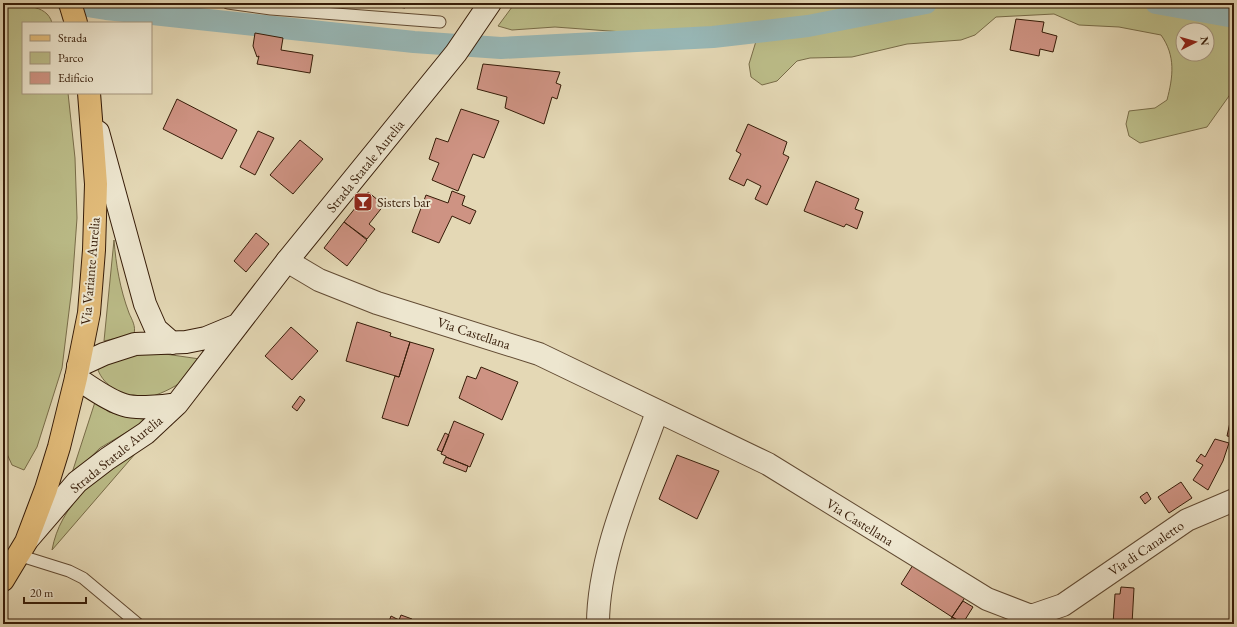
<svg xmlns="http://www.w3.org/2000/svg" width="1237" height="627" font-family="'EB Garamond',serif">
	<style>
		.green { fill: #bbbc88; stroke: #786c48; fill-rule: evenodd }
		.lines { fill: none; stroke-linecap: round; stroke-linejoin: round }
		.canal { stroke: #98b8b7; stroke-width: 22 }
		.building { fill: #ce9383; stroke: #361c08 }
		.service-casing { stroke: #624b33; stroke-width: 13 }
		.minor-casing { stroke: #624b33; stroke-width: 24 }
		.secondary-casing { stroke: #361c08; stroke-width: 24 }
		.primary-casing { stroke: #361c08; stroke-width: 24 }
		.service { stroke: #ede6cf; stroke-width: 11 }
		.minor { stroke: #ede6cf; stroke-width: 22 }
		.secondary { stroke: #ede6cf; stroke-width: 22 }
		.primary { stroke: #e2bc7a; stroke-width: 22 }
		.labels { text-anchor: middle; stroke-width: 4; stroke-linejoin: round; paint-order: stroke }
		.street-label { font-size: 14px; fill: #361c08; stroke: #ede6cf }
		.poi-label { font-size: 14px; fill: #361c08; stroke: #ede6cf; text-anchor: start }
	</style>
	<rect width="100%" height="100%" fill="#e4d8b5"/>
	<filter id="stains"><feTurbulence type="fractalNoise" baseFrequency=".005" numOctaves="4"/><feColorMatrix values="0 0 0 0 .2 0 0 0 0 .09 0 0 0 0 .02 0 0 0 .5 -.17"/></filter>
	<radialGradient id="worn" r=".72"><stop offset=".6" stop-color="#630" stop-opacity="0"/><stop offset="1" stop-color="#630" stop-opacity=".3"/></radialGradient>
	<path class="green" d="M515 3H1126L1234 22V89L1207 127 1140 143 1129 136 1126 124 1129 111 1155 108 1167 100C1173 77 1176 56 1161 35L1119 27 1079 25 1054 14 996 17 975 35 961 40 907 44 852 57 810 58 797 61 777 81 762 85 751 77 749 64 761 25 623 32 555 27 512 30 498 26ZM1183 30H1207V54H1183Z
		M3 4C19 6 47 3 52 23H23V93H68L75 158 77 218 72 287 62 368 37 447 24 470 12 465 3 445Z
		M114 240C116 265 120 289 129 313 132 320 136 326 134 334L104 341Z
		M134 354H165L200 359C194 366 188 378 180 383 169 390 153 398 140 398 123 397 104 386 98 370L108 361Z
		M95 402 109 412 147 420 100 448 71 476Z
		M135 454 52 550C60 505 97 475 135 454Z"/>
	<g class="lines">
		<path class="canal" d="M68 3 106 9 414 42 501 48 713 37 808 26 926 3
			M1156 3 1234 17"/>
	</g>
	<path class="building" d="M374 3H406L405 8Z
		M1016 19 1044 22 1042 32 1057 36 1053 52 1040 49 1039 56 1010 50Z
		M255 33 283 38 281 50 313 55 310 73 257 64 259 56 257 57 253 46Z
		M483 64 560 72 556 83 561 85 557 99 552 97 544 124 505 108 507 97 477 89Z
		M177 99 237 130 222 159 163 129Z
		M461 109 499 121 484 158 473 154 458 191 432 180 439 163 429 159 436 138 448 142Z
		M748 124 787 142 783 154 789 157 767 205 755 199 761 186 747 179 744 186 729 179 741 154 736 151Z
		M258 131 274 138 255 175 240 167Z
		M300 140 323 159 293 194 270 175Z
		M816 181 859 199 855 209 863 212 857 229 846 224 844 227 804 211Z
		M452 191 465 196 462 205 476 211 470 224 452 216 439 243 412 232 426 195 448 203Z
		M368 192 384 205 369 224 375 229 367 239 344 222Z
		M344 222 367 240 347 266 324 248Z
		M256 233 269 244 246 272 234 261Z
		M357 322 391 333 390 336 410 342 399 377 346 361Z
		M291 327 318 351 292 380 265 356Z
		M410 342 434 349 408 426 382 418 395 376 399 377Z
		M481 367 518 382 502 420 459 398 467 376 476 379Z
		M300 396 305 400 297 411 292 407Z
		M1234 404V434L1233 437 1227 436Z
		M454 421 484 434 470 467 446 457V456L441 454Z
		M445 433 449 435 442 452 437 450Z
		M1215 439 1229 443 1223 461 1208 490 1193 480 1203 465 1196 461 1201 454 1205 457Z
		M677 455 719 471 697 519 659 499Z
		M446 457 468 466 466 472 443 463Z
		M1181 482 1192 498 1169 513 1158 497Z
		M1147 492 1151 499 1145 504 1140 497Z
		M913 565 966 596 952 617 901 584Z
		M1121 587 1134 588 1132 624H1113L1115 594H1120Z
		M963 601 973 607 963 623 952 617Z
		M401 615 412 619 410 624H388L391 616 399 620Z
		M952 617 963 623V624H948Z"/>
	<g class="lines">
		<defs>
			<path id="service" d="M228 3 271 9 440 22
				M18 555 69 571 83 578 138 624"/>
			<path id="minor" d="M287 261 319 280 377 303 539 354 768 464 987 599 1031 616 1063 605 1187 520 1234 500
				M598 624C598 555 634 477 657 412"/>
			<path id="secondary" d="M98 132 145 304 156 329 172 343
				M78 366 104 354 135 344 186 342 206 338 235 326
				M76 378C91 387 107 400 124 405 137 409 164 406 177 404
				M28 539 77 482 107 459 146 433 177 404 287 261 456 53 490 3"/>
			<path id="primary" d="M70 3 76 23
				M3 580 26 542 46 489 59 447 76 378 89 313 94 250 96 184 89 93"/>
		</defs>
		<use href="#service" class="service-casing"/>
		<use href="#minor" class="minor-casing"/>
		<use href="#secondary" class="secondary-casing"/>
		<use href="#primary" class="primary-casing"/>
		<use href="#service" class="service"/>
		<use href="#minor" class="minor"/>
		<use href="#secondary" class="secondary"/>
		<use href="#primary" class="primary"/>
	</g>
	<defs>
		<symbol id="bar-square" viewBox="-11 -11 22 22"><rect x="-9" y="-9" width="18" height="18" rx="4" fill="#8f2418" stroke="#ede6cf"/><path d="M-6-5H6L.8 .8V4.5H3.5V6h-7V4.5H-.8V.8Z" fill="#fff"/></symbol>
	</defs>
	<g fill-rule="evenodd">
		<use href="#bar-square" x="352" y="191" width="22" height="22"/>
	</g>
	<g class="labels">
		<g class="street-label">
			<text transform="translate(365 166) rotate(-51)" y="5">Strada Statale Aurelia</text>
			<text transform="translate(90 271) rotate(-85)" y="5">Via Variante Aurelia</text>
			<text transform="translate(474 333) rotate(18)" y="5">Via Castellana</text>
			<text transform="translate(116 454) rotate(-39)" y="5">Strada Statale Aurelia</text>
			<text transform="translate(860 522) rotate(32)" y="5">Via Castellana</text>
			<text transform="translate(1146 548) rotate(-34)" y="5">Via di Canaletto</text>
		</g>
		<g class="poi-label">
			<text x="377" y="207">Sisters bar</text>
		</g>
	</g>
	<rect width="1237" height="627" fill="none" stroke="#e4d8b5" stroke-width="16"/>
	<rect x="4" y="4" width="1229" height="619" fill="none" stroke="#361c08" stroke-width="2"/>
	<rect x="8" y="8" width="1221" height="611" fill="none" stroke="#361c08"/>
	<rect x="22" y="22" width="130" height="72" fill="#ede6cf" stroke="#a4957f"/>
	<rect x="30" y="35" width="20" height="6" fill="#e2bc7a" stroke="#a4957f"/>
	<text x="58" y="42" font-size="12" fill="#361c08">Strada</text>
	<rect x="30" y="52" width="20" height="12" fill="#bbbc88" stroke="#a4957f"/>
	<text x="58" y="62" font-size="12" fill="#361c08">Parco</text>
	<rect x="30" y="72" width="20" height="12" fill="#ce9383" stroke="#a4957f"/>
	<text x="58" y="82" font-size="12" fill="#361c08">Edificio</text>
	<g transform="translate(1195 42) rotate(84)"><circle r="19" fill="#ede6cf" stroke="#a4957f"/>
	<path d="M0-3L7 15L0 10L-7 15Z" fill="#8f2418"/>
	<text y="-6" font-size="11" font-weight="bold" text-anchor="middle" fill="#361c08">N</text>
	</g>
	<path d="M24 597v6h62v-6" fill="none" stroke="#361c08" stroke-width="2"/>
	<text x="30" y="597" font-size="12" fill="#361c08" stroke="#ede6cf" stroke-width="3" paint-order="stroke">20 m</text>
	<rect width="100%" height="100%" filter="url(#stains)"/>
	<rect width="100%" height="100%" fill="url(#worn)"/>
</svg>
